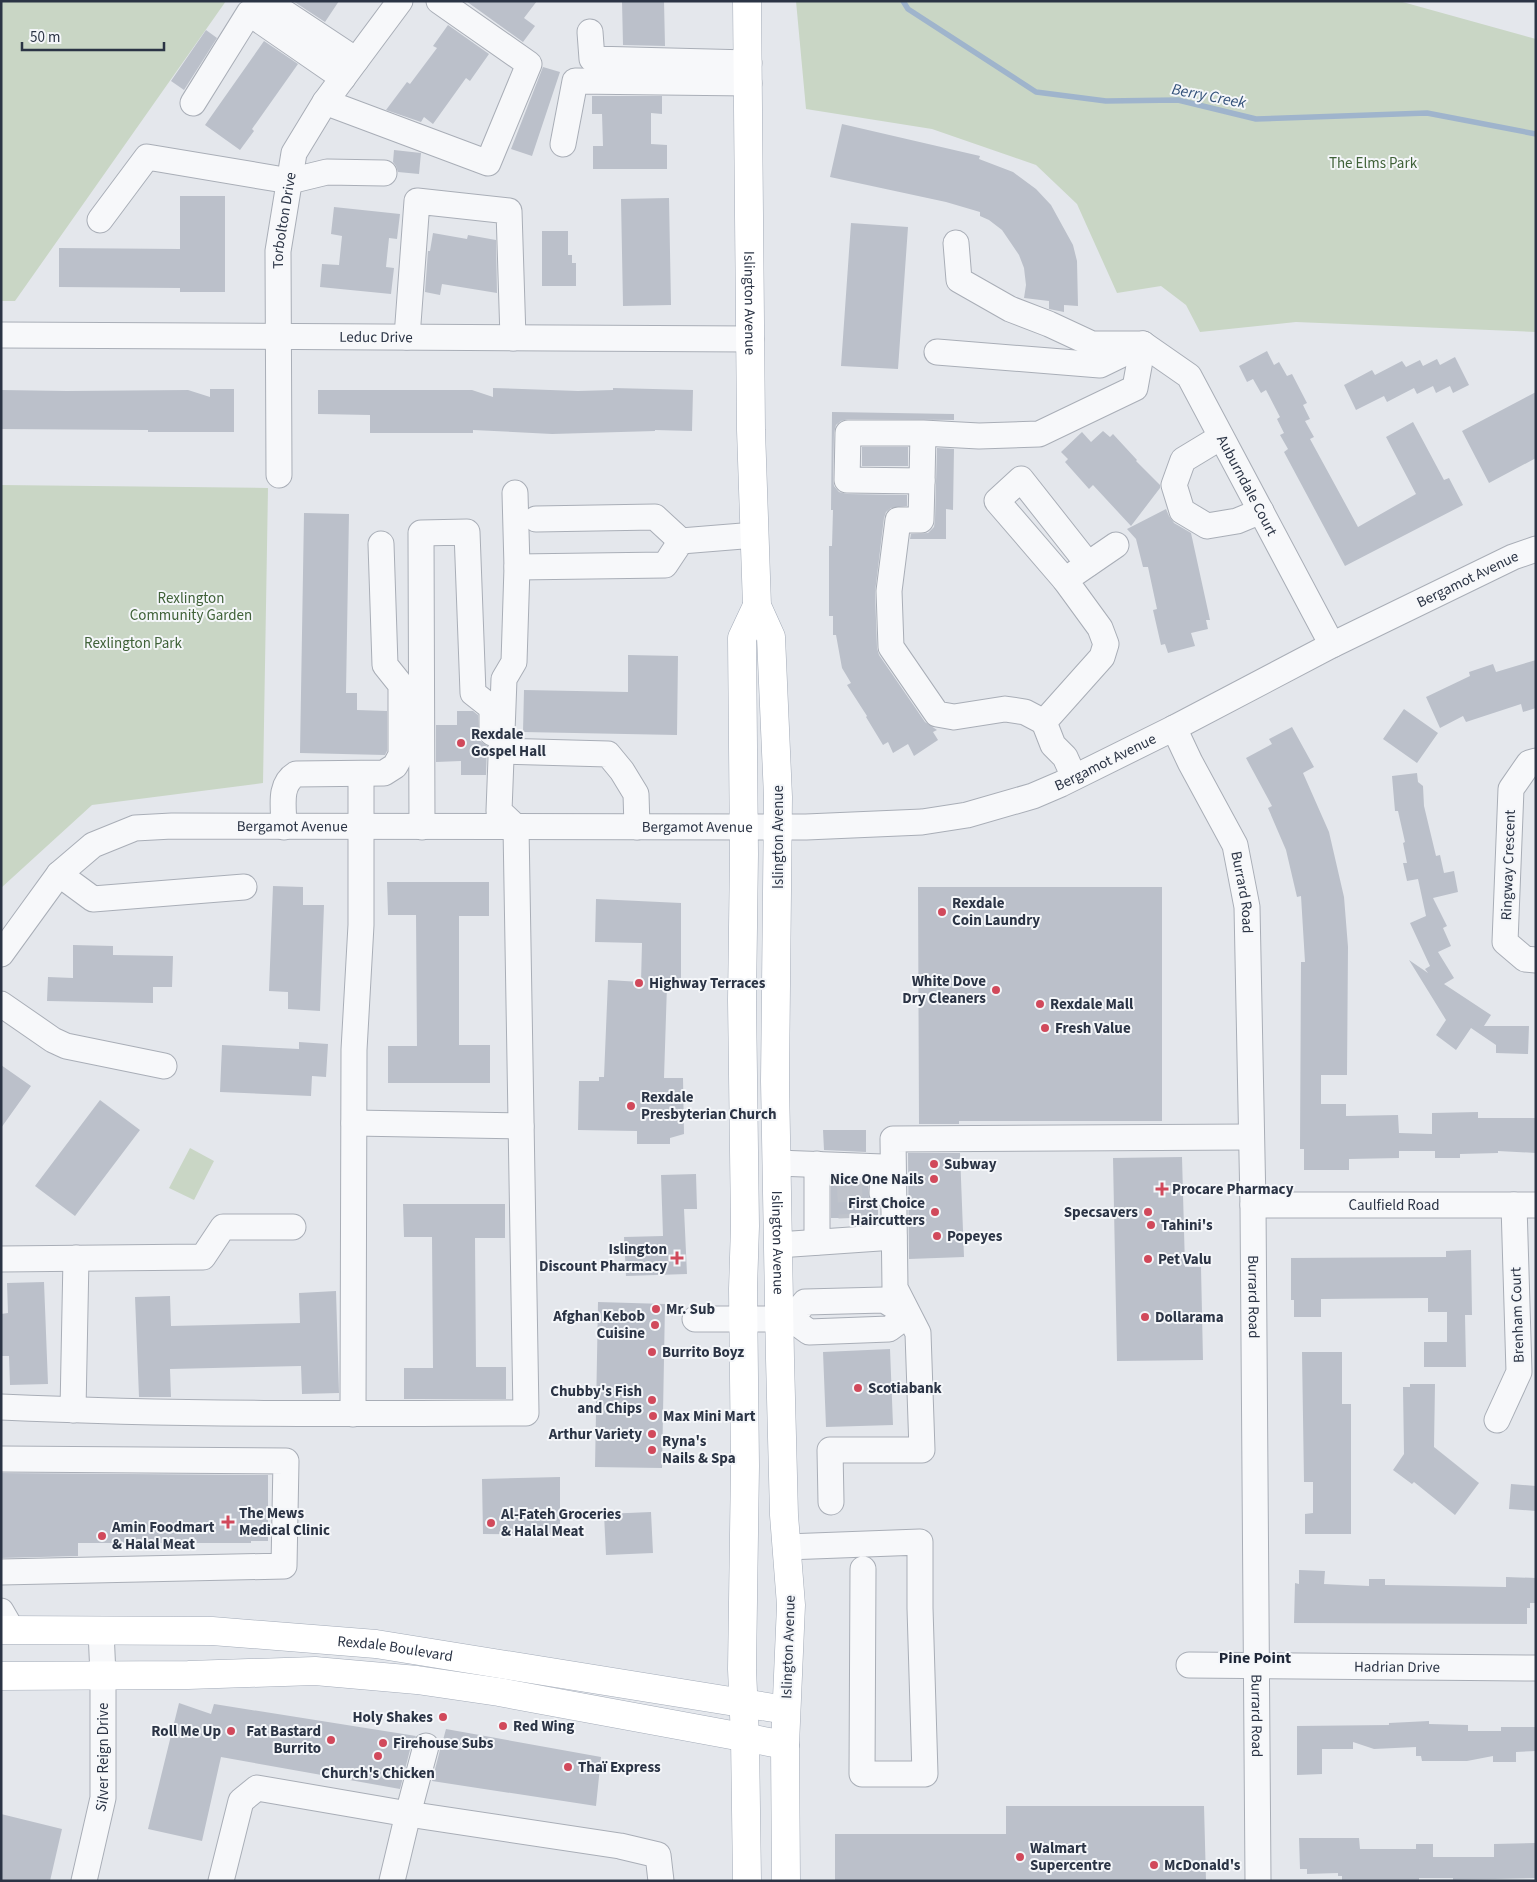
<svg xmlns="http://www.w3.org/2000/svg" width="1537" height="1882" font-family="'Source Sans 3',sans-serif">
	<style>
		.green { fill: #c9d6c5 }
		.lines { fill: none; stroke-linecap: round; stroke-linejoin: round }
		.stream { stroke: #9fb4cc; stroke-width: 5.5 }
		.building { fill: #bbc0ca }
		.minor-tunnel { stroke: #bfc3cb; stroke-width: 25; stroke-dasharray: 25 12; stroke-linecap: butt }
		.minor-casing { stroke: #a9aeb7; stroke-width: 27 }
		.major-casing { stroke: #a3abb8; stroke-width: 29 }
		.minor { stroke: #f7f8fa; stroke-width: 25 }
		.major { stroke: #fff; stroke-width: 28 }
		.poi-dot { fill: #d1495b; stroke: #f4f6f9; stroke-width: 2 }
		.labels { text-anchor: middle; stroke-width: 4; stroke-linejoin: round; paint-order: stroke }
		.park-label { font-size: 15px; fill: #3f6138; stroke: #f4f6f9 }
		.street-label { font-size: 15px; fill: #2b3445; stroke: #f4f6f9 }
		.poi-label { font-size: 15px; font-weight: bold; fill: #2b3445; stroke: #f4f6f9; text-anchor: start }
		.water-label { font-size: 16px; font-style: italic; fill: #34527a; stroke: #f4f6f9 }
		.neighbourhood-label { font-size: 16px; font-weight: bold; fill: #1d2536; stroke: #f4f6f9 }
	</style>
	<rect width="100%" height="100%" fill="#e4e7ec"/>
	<path class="green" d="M1 1H226L15 301H1Z
		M796 1H1399L1536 39V332L1296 322 1200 332 1186 305 1161 286 1117 293 1077 204 1036 165 932 129 806 109Z
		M1 485 268 488 263 783 92 805 1 888Z
		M190 1148 214 1161 194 1200 169 1188Z"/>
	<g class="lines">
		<path class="stream" d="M903 1 908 9 1036 92 1106 101 1178 100 1256 119 1427 113 1536 134"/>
	</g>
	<path class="building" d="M293 1H339L325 22Z
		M466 1H537L524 18 535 26 523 42Z
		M622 1H664L665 46 623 45Z
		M448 25 489 54 470 81 466 78 433 124 424 117 421 122 386 110 407 82 410 84 437 48 433 46Z
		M206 30 217 38 184 90 171 81Z
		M264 41 298 64 252 129 254 131 240 150 205 125Z
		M543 67 560 72 532 156 511 149Z
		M592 96H662V114L651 113V144L667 145V169H593V146H603L602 114H592Z
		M842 124 980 156 979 159 1013 172 1036 189 1051 205 1073 245 1077 261 1078 306 1064 305V312L1049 309V301L1024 298 1026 285 1024 268 1019 255 1002 230 989 220 980 216V212L946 202 830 177Z
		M394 150 421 153 419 174 398 172 396 166 393 162Z
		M180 196H225V292H180V288L59 287V248L180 249Z
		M669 198 671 305 623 306 621 199Z
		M334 207 400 214 397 239 389 238 386 267 394 268 391 294 320 287 322 264 339 265 342 236 331 234Z
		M851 223 908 227 898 369 841 366Z
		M542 231H568V255H572V263H576V286H542Z
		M433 233 467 239 468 235 496 240 497 293 442 284 440 295 425 292 428 251H430Z
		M1267 351 1274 365 1279 362 1287 376 1292 374 1307 403 1303 405 1310 419 1305 421 1314 437 1310 439 1358 527 1416 494 1386 437 1413 422 1444 480 1449 478 1463 505 1345 566 1284 452 1288 449 1280 435 1284 433 1277 419 1280 417 1266 390 1261 393 1253 379 1247 382 1239 366Z
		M1455 357 1469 385 1453 393 1450 386 1436 393 1433 386 1417 394 1414 388 1387 402 1384 396 1356 410 1344 385 1372 370 1375 375 1402 361 1406 367 1420 360 1423 366 1437 359 1440 365Z
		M493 388 578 391 613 390V388L693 390 692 431 655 430V431L552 434 473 430V433H370V415L318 414V390H472L493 397Z
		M210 389H234V432H148V430L1 429V390L67 391 188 390 210 397Z
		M1536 392V458L1489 483 1462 431Z
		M832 412 954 414V420L848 419 841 421 836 425 834 433 833 480 834 486 839 492 847 494 907 495V506L891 508 886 512 884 518 875 592 877 648 879 655 925 722 937 730 933 732 938 740 914 756 908 744 893 753 888 742 883 745 866 717 867 716 847 685 851 683 842 668 836 635H833V616H829V546H832L833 510H831Z
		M1103 431 1110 437 1113 434 1137 460 1136 461 1160 485V488L1131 526 1093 485 1089 489 1065 462 1068 459 1061 452 1082 432 1091 442Z
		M862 447H908V466H862Z
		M937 448 954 449 953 510 946 509V539H910L911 534 928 533 934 527 935 520Z
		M1166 509 1169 516 1174 523 1191 533 1210 620H1206L1208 629 1191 633 1195 646 1168 653 1165 644 1161 645 1153 610 1157 609 1148 567H1143L1136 539 1127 529Z
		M304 513 349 514 346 693H357V710L387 711V751L385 755 300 753Z
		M628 655 678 656 677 735 523 732 524 690 628 692Z
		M1536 660V708L1523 712 1521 704 1466 722 1463 716 1440 728 1426 697 1470 676 1469 672 1493 664 1496 672Z
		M1404 709 1438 733 1417 763 1383 739Z
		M457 711H473L478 715 479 740 487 746 486 775H461V761L436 762V725H457Z
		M1292 727 1314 767 1303 773 1329 832 1344 897 1348 947 1347 1075H1321V1104H1346V1116L1398 1115 1399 1133 1432 1134V1113L1478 1112V1118H1536V1153L1498 1151V1153L1460 1154V1158H1435V1151H1399V1158L1349 1159V1170H1304V1149H1300L1301 962H1305L1301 896 1297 897 1286 850 1268 808 1272 806 1246 758 1272 744 1269 739Z
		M1417 773 1418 782 1423 786 1424 806 1436 856 1440 855 1444 873 1454 871 1458 892 1433 898 1447 926 1443 928 1451 946 1438 952 1454 978 1444 984 1491 1015 1484 1026H1529L1528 1054 1496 1053V1045L1471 1028 1456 1050 1436 1035 1446 1020 1409 960 1428 973 1425 969 1430 966 1410 923 1426 916 1418 879 1407 881 1403 863H1407L1403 843 1405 842 1398 811H1395L1392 776Z
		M387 882H489V916H459V1045H490V1083H388V1046H417L416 915H388Z
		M273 886 303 887V905H324L320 1011 288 1009V992L269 991Z
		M918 887H1162V1121H959V1124H919Z
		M596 899 681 903V978L667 985 664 1078H683L684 1134 670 1138V1144H637V1131L578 1130 579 1081H599V1077H604L608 980 641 982 642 943 595 942Z
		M73 945 113 946V955L173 956 172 987H153V1003L47 1001 48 977 73 978Z
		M299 1042 328 1044 326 1077 312 1076 311 1096 220 1092 222 1045 299 1049Z
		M1 1065 31 1086 1 1128Z
		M100 1100 140 1130 75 1216 35 1186Z
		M823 1130H866V1152L824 1150Z
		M908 1153H960L964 1257 909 1259Z
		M1182 1157 1185 1267H1201L1203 1360 1117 1361 1113 1158Z
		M696 1174 697 1209H684L687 1274 626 1276 624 1237 663 1236 661 1175Z
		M831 1179 868 1181 869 1199 874 1205 878 1206V1218H831Z
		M403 1204H505V1238H475L476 1367H506V1399H404V1368H433L432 1237H404Z
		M1471 1250 1472 1315H1465L1466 1367H1424V1342H1447V1312H1428V1298L1321 1299V1317H1294V1300H1291V1258L1446 1257V1251Z
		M44 1282 48 1384 10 1385 9 1356H1V1314L8 1313 7 1283Z
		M336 1291 339 1393 302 1394 301 1366 170 1369 171 1397H139L135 1297 170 1296 171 1326 300 1323 299 1293Z
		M598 1302 665 1304 662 1468 595 1467Z
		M890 1349 893 1425 826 1427 823 1352Z
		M1302 1352H1342V1404H1351V1534H1305V1514L1313 1513V1482H1304Z
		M1410 1384H1435L1434 1447 1479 1483 1455 1515 1414 1482 1412 1484 1393 1470 1404 1454 1403 1387H1410Z
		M1 1473 268 1475V1541H251V1543H78V1556L1 1558Z
		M560 1477V1535L483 1534 482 1479Z
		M1511 1484 1536 1486V1511L1509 1509Z
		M651 1512 653 1553 606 1555 604 1514Z
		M1299 1570 1325 1571 1324 1584 1369 1586V1579H1385V1585L1506 1587V1577L1536 1578V1603H1530V1608H1527V1624L1294 1623 1295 1583 1299 1584Z
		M179 1703 211 1714 214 1704 416 1736 412 1742 400 1789 221 1757 202 1841 148 1829Z
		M1429 1721V1724L1468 1725V1731H1501V1727H1536V1751L1516 1752V1762H1493V1756L1467 1761H1422L1421 1756H1416V1747L1374 1749 1353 1742V1749H1322V1774L1297 1775V1726L1389 1725V1723Z
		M446 1729 601 1757 596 1806 432 1781 440 1750 438 1739 443 1740Z
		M1006 1806H1204L1206 1881H835V1834H1006Z
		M1 1814 62 1829 50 1881H1Z
		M1299 1838H1359L1360 1849H1416V1844H1433V1857H1494V1844L1536 1843V1878L1453 1880V1878H1419V1881H1342V1876H1338V1873L1307 1874V1869H1300Z"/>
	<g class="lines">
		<path class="minor-tunnel" d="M849 1177 851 1218"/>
		<defs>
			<g id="minor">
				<path d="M267 1 356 60"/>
				<path d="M590 32 592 59 749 63"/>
				<path d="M325 102 488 163 529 64 439 1"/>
				<path d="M193 103 249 13 343 78"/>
				<path d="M563 144 575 81 749 83"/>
				<path d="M100 220 147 157 290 181 327 172 384 173"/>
				<path d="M956 243 959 280 1010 309 1049 324 1092 344H1143"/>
				<path id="s1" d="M1 335 751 339"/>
				<path d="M407 337 417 201 509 211 513 338"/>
				<path id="s2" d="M1143 344 1189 376 1332 645"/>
				<path d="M937 352 1100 365 1137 347"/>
				<path d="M923 433 922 481 847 480 848 433H923L979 436 1039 434 1135 388 1143 344"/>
				<path d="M1221 437 1183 460 1174 485 1182 511 1207 526 1237 521 1261 511"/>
				<path id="s3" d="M279 475 278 251 294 153 325 102 400 1"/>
				<path d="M922 481 921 520H898L889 591 891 647 937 714 954 717 1005 709 1025 712 1044 722"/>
				<path d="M536 519 655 517 681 541"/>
				<path d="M517 567 665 565 681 541 755 535"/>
				<path d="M1065 580 997 501 1021 479 1088 564"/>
				<path id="s4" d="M1174 728 1190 762 1235 845 1247 907 1253 1205 1258 1881"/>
				<path d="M500 751 608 754 622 771 636 794 637 827"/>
				<path d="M1536 761 1529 763 1511 789 1505 942 1525 959 1536 960"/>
				<path d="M1074 777 1065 757 1053 745 1044 722 1102 657 1106 644 1100 628 1065 580 1116 545"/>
				<path d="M284 827C284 808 278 785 296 774L384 773 395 766 401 755V685L385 665 381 544"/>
				<path d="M422 827 421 533 467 532 473 693 492 708V733"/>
				<path d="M59 874 93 899 244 887"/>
				<path id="s5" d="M1 954 59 874 93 845 135 828 172 826 806 827 922 822 967 815 1033 796 1061 784 1174 728 1332 645 1513 557 1536 549"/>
				<path d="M1 1004 53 1040 66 1046 164 1066"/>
				<path d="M354 1123 521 1126"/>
				<path d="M777 1163 883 1167 882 1193"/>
				<path d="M817 1164V1242"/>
				<path id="s6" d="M1253 1205H1536"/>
				<path d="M778 1245 894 1237"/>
				<path d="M1 1259 203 1257 223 1227H293"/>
				<path d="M695 1319H791L809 1332 889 1329 908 1315"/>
				<path d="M791 1319 805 1302 884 1300 908 1315"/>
				<path d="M1 1407C176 1415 351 1414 526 1413L516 827 499 811 504 679 514 662 517 567 515 493"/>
				<path d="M73 1410 76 1258"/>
				<path d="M353 1414 354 1050 361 925V774"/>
				<path d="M1497 1420 1519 1372 1514 1205"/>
				<path d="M1 1459 286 1461 284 1566 1 1572"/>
				<path d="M831 1502 830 1450H922L918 1333 895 1288 893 1139 1251 1137"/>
				<path d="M786 1547 920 1542V1608L925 1774H862L863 1569"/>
				<path d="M1 1611 12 1630"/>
				<path id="s7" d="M1189 1665 1536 1668"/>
				<path d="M426 1746 408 1814 620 1846 658 1855 661 1881"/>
				<path id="s8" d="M84 1881 103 1798V1675L101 1631"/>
				<path d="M221 1881 241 1801 257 1788 408 1814 392 1881"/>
			</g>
			<g id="major">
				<path id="s9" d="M747 1 751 430 757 606 771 637 778 797 775 1081 780 1359 784 1515 791 1605 785 1745 786 1881"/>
				<path id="s10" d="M1 1630 212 1631 376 1644 786 1710"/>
				<path d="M1 1676 188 1675 315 1671 417 1680 499 1692 785 1745"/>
				<path d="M747 1881 745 1738 742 1669 745 1466 743 1289 745 1226 742 1000 744 854 742 638 757 606"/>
			</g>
		</defs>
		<use href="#minor" class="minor-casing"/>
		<use href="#major" class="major-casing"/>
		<use href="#minor" class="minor"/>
		<use href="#major" class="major"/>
	</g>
	<g class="poi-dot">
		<circle cx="461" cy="743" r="5"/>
		<circle cx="942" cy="912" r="5"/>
		<circle cx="639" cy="983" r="5"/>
		<circle cx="996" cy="990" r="5"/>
		<circle cx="1040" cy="1004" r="5"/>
		<circle cx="1045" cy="1028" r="5"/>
		<circle cx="631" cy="1106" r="5"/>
		<circle cx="934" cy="1164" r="5"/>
		<circle cx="934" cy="1179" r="5"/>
		<path d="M1159.5 1181.5h5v5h5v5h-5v5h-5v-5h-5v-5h5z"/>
		<circle cx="935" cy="1212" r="5"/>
		<circle cx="1148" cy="1212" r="5"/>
		<circle cx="1151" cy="1225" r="5"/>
		<circle cx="937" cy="1236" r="5"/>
		<path d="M674.5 1250.5h5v5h5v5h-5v5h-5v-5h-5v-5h5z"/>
		<circle cx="1148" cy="1259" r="5"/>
		<circle cx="656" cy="1309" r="5"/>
		<circle cx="1145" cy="1317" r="5"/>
		<circle cx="655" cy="1325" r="5"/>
		<circle cx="652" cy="1352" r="5"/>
		<circle cx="858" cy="1388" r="5"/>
		<circle cx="652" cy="1400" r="5"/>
		<circle cx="653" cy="1416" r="5"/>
		<circle cx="652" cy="1434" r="5"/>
		<circle cx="652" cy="1450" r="5"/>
		<path d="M225.5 1514.5h5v5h5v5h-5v5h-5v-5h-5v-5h5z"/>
		<circle cx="491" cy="1523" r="5"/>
		<circle cx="102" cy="1536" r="5"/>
		<circle cx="443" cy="1717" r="5"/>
		<circle cx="503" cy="1726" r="5"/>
		<circle cx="231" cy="1731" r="5"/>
		<circle cx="331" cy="1740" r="5"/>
		<circle cx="383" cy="1743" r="5"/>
		<circle cx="378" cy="1756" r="5"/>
		<circle cx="568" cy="1767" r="5"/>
		<circle cx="1020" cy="1857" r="5"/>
		<circle cx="1154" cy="1865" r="5"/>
	</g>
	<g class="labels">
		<g class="park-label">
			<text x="1373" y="168">The Elms Park</text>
			<text x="191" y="603">Rexlington<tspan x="191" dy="17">Community Garden</tspan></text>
			<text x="133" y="648">Rexlington Park</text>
		</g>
		<g class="street-label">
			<text dy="5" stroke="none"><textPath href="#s3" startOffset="255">Torbolton Drive</textPath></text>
			<text dy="5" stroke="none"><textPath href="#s9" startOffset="302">Islington Avenue</textPath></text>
			<text dy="5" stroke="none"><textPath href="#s1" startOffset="375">Leduc Drive</textPath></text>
			<text dy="5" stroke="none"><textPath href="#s2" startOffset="180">Auburndale Court</textPath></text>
			<text dy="5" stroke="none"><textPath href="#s5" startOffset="1576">Bergamot Avenue</textPath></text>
			<text dy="5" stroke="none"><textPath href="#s5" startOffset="1170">Bergamot Avenue</textPath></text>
			<text dy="5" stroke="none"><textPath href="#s5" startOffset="346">Bergamot Avenue</textPath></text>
			<text dy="5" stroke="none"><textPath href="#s5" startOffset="751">Bergamot Avenue</textPath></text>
			<text transform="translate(778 837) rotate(-90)" y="5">Islington Avenue</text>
			<text transform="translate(1508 865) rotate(-88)" y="5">Ringway Crescent</text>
			<text dy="5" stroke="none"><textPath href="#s4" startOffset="180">Burrard Road</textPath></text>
			<text dy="5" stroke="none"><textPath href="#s6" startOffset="141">Caulfield Road</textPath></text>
			<text dy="5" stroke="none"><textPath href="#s9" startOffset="1245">Islington Avenue</textPath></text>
			<text dy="5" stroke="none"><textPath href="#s4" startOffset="585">Burrard Road</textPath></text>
			<text transform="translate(1517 1315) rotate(-92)" y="5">Brenham Court</text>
			<text transform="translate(788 1647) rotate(-88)" y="5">Islington Avenue</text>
			<text dy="5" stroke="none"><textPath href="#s10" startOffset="395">Rexdale Boulevard</textPath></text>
			<text dy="5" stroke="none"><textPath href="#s7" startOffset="208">Hadrian Drive</textPath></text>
			<text dy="5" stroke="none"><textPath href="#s4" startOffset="1004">Burrard Road</textPath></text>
			<text dy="5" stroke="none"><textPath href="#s8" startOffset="126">Silver Reign Drive</textPath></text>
		</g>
		<g class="poi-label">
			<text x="471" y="739">Rexdale<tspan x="471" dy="17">Gospel Hall</tspan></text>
			<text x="952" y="908">Rexdale<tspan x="952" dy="17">Coin Laundry</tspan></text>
			<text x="986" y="986" text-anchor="end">White Dove<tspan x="986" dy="17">Dry Cleaners</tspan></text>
			<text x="649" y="988">Highway Terraces</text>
			<text x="1050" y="1009">Rexdale Mall</text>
			<text x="1055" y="1033">Fresh Value</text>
			<text x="641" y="1102">Rexdale<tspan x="641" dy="17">Presbyterian Church</tspan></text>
			<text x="944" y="1169">Subway</text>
			<text x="924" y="1184" text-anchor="end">Nice One Nails</text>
			<text x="1172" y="1194">Procare Pharmacy</text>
			<text x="925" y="1208" text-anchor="end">First Choice<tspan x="925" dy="17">Haircutters</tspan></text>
			<text x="1138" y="1217" text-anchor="end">Specsavers</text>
			<text x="1161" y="1230">Tahini's</text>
			<text x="947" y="1241">Popeyes</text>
			<text x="667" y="1254" text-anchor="end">Islington<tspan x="667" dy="17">Discount Pharmacy</tspan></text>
			<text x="1158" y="1264">Pet Valu</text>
			<text x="666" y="1314">Mr. Sub</text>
			<text x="645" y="1321" text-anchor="end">Afghan Kebob<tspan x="645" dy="17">Cuisine</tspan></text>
			<text x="1155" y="1322">Dollarama</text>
			<text x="662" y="1357">Burrito Boyz</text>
			<text x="868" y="1393">Scotiabank</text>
			<text x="642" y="1396" text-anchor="end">Chubby's Fish<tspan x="642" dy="17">and Chips</tspan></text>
			<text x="663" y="1421">Max Mini Mart</text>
			<text x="642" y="1439" text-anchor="end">Arthur Variety</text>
			<text x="662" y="1446">Ryna's<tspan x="662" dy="17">Nails &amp; Spa</tspan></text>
			<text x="239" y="1518">The Mews<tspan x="239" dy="17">Medical Clinic</tspan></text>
			<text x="501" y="1519">Al-Fateh Groceries<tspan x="501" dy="17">&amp; Halal Meat</tspan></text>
			<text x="112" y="1532">Amin Foodmart<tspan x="112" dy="17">&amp; Halal Meat</tspan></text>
			<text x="433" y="1722" text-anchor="end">Holy Shakes</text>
			<text x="513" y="1731">Red Wing</text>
			<text x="221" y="1736" text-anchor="end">Roll Me Up</text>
			<text x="321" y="1736" text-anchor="end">Fat Bastard<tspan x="321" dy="17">Burrito</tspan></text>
			<text x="393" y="1748">Firehouse Subs</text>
			<text x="578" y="1772">Thaï Express</text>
			<text x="378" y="1778" text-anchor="middle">Church's Chicken</text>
			<text x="1030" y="1853">Walmart<tspan x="1030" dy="17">Supercentre</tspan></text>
			<text x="1164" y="1870">McDonald's</text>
		</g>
		<g class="water-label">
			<text transform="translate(1209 95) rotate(11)" y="6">Berry Creek</text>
		</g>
		<g class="neighbourhood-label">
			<text x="1255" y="1663">Pine Point</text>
		</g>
	</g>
	<rect width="1537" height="1882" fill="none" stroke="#2b3445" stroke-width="5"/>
	<path d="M22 42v8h142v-8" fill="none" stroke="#2b3445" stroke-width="2.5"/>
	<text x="30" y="42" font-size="15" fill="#2b3445" stroke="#f4f6f9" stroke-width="4" paint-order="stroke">50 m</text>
</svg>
